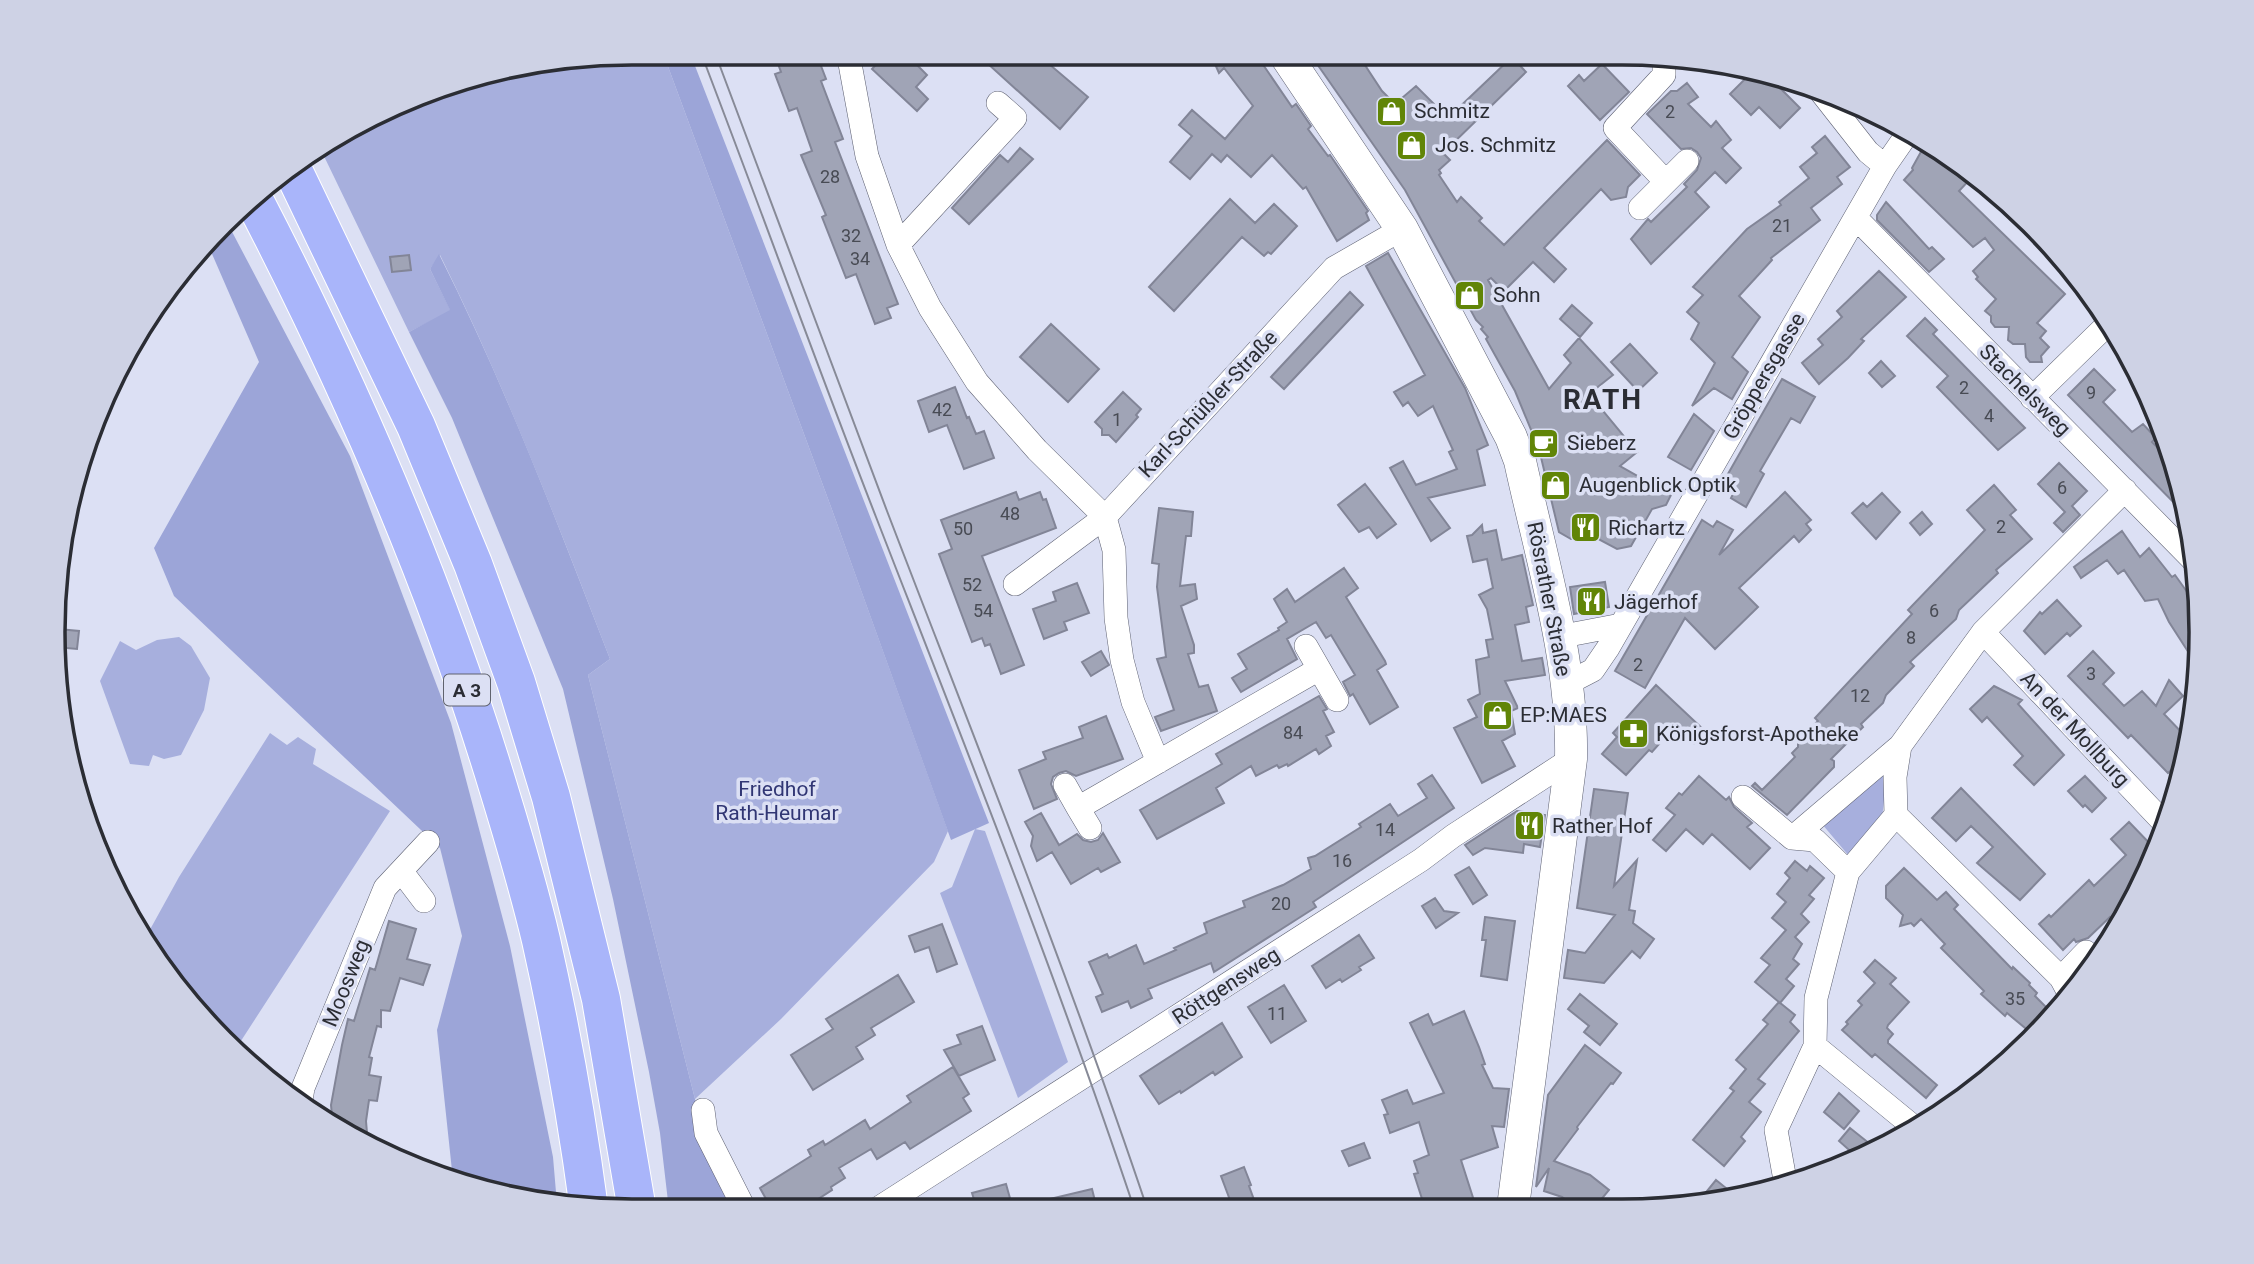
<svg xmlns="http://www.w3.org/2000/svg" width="2254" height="1264" font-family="Roboto,sans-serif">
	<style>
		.green { fill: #a7afdd }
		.forest { fill: #9ca5d8 }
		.building { fill: #a0a4b6; stroke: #828597; stroke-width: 2 }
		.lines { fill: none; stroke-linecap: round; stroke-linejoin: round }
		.street-casing { stroke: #5e6172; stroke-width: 24 }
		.secondary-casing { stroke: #5e6172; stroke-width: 33 }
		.highway-casing { stroke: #fff; stroke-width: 40 }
		.street { stroke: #fff; stroke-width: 23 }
		.secondary { stroke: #fff; stroke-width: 32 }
		.highway { stroke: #a9b5fa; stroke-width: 38 }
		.tram { stroke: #878a97; stroke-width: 2 }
		.labels { text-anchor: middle; stroke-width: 7; stroke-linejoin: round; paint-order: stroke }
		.number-label { font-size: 18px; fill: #484b54 }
		.shield { fill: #dce0f4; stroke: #60636e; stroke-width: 2 }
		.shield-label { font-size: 19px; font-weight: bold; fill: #2b2d34 }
		.poi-label { font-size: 21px; fill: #2b2d34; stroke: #dce0f4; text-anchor: start }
		.street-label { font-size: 21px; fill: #2b2d34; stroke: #dce0f4 }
		.park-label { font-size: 21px; fill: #313674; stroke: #dce0f4 }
		.district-label { font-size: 28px; font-weight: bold; letter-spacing: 2px; fill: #2b2d34; stroke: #dce0f4 }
		.rim { fill: none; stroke: #2b2d34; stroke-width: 3.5 }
	</style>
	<rect width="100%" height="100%" fill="#dce0f4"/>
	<path class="green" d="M632 53H663L831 507 948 831 934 862 781 1019 695 1099 588 675 610 659C557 522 505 386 440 255L430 269 451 311 409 332 321 150 446 83Z
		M179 637 191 646 210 678 204 710 181 755 164 759 153 755 149 766 130 764 100 681 120 641 136 650 157 640Z
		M270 733 287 745 298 737 316 749 313 764 390 811 237 1047 196 1014 147 935 179 877Z
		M1887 771 1882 819 1849 856 1822 824Z
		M975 829 985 831 1068 1062 1018 1098 940 893 952 887Z"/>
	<path class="forest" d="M663 53H690L989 823 951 840 831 507Z
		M229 226 350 456 451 723 510 946 553 1157 557 1204 482 1192 453 1180 437 1030 462 936 440 848 174 596 154 548 259 362 209 247Z
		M439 254C505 385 557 522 610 659L588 675 695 1099 700 1134 735 1210H669L660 1133 649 1072 613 899 563 689 452 418 409 332 450 310 430 269Z"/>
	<path class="building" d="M774 53H816L826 79 821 81 843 139 835 142 898 304 887 308 891 318 875 324 856 274 846 278 822 217 826 215 801 155 812 151 797 108 789 111 775 74 781 72Z
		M887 53H923L914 62 927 75 916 87 928 99 917 111 872 69Z
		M996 53H1036L1088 97 1060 129 987 63Z
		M1210 53H1255L1292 107 1296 104 1311 126 1308 129 1328 156 1330 155 1368 211 1366 213 1369 220 1337 241 1306 187 1303 189 1272 155 1251 177 1227 155 1221 162 1212 154 1190 179 1170 162 1192 136 1179 125 1192 110 1225 139 1253 106 1224 68 1219 73Z
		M1326 53H1357L1382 91 1395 104 1416 86 1448 118 1512 57 1526 72 1443 153 1450 160 1439 170 1441 173 1439 175 1457 202 1461 197 1482 218 1479 221 1504 245 1607 140 1640 175 1628 187 1626 197 1611 200 1601 189 1544 248 1566 269 1554 282 1533 262 1504 291 1491 278 1488 280 1549 389 1571 363 1564 355 1579 338 1613 375 1589 394 1637 452 1620 466 1671 495 1666 505 1652 509 1631 546 1617 549 1591 535 1571 539 1559 532 1539 449 1515 391 1486 339 1488 337 1481 329 1483 327 1476 320 1405 190 1315 61Z
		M1602 64 1629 92 1600 120 1568 86 1579 75 1584 81Z
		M1752 72 1767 75 1800 108 1780 128 1759 107 1751 115 1730 94Z
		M1687 83 1698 97 1688 104 1711 127 1716 121 1731 140 1722 148 1741 168 1726 183 1715 172 1695 192 1709 207 1651 264 1631 239 1648 219 1651 222 1687 187 1684 184 1697 170 1701 158 1697 152 1691 148 1681 149 1647 114 1671 91H1677Z
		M1825 136 1850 167 1837 177 1842 184 1811 208 1820 220 1771 258 1772 260 1739 296 1760 317 1732 357 1748 372 1732 399 1714 388 1692 406 1715 363 1691 339 1699 323 1687 312 1703 295 1693 287 1747 229 1781 205 1779 202 1809 178 1800 167 1817 153 1812 147Z
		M1927 141 1974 175 1959 191 2065 294 2037 323 2046 331 2040 338 2049 347 2041 356 2042 362H2030L2026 357 2025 344H2013L2008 340 2009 327H1995L1991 322V316L1985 311 1996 299 1976 279 1978 277 1973 271 1994 250 1985 238 1973 247 1904 180 1913 170 1912 168Z
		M1020 148 1033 159 969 224 952 208 1000 155 1008 162Z
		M1230 199 1255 223 1274 204 1297 226 1271 254 1268 252 1264 256 1242 237 1174 311 1149 287Z
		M1886 202 1929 249 1932 247 1944 259 1929 272 1877 220V215Z
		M1388 253 1465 388 1488 445 1477 450 1485 485 1428 498 1450 528 1431 541 1390 468 1403 461 1416 485 1457 469 1449 452 1453 450 1433 406 1418 416 1408 402 1403 406 1394 392 1425 375 1366 266Z
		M409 255 411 270 392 272 390 257Z
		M1879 271 1906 297 1861 339 1864 341 1848 358 1819 384 1802 363 1823 345 1818 339 1842 317 1837 311Z
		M1350 292 1363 305 1284 389 1271 377Z
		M1572 305 1592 323 1580 337 1560 319Z
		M1925 318 1937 330 1933 334 2025 428 1998 450 1937 387 1948 376 1907 336Z
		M1051 324 1099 369 1068 402 1020 357Z
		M1630 344 1657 373 1638 391 1611 362Z
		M1881 361 1895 376 1882 387 1869 373Z
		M2094 369 2115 390 2103 402 2132 432 2143 424 2156 438 2152 442 2176 466 2182 482 2188 517 2068 395Z
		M1782 379 1815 397 1800 423 1791 418 1760 471 1764 474 1746 507 1731 498 1736 488 1724 481Z
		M955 387 967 418 969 417 976 434 984 431 994 458 964 469 947 425 929 432 918 401Z
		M1123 392 1141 409 1136 415 1138 417 1116 442 1109 435H1102V429L1095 422Z
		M1694 414 1714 431 1691 470 1668 457Z
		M2059 463 2087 491 2072 506 2080 515 2063 532 2054 523 2065 512 2038 484Z
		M1365 484 1396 524 1377 538 1369 527 1359 532 1338 505Z
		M1994 485 2016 510 2010 515 2032 539 1996 570 1998 573 1959 610 1956 619 1910 662 1914 666 1886 695 1883 703 1861 724 1863 727 1831 759 1834 761V767L1787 815 1752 786 1755 783 1762 790 1795 757 1792 753 1798 747V741L1818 721 1815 718 1912 614 1908 610 1985 530 1967 510Z
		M1016 492 1019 500 1040 492 1043 500 1046 499 1056 528 982 556 1024 665 1001 674 990 644 985 646 982 638 972 642 939 554 952 549 941 520Z
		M1785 492 1811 520 1806 524 1811 530 1799 542 1794 536 1739 588 1758 607 1715 649 1685 618 1645 688 1615 671 1702 520 1713 527 1717 521 1733 530 1719 555Z
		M1882 493 1900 512 1876 539 1852 513 1863 503 1867 507Z
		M1159 508 1193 512 1191 536H1186L1180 586 1195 584 1197 599 1181 606 1194 645V653L1188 654 1199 687 1208 685 1217 711 1161 731 1155 717 1174 710 1157 659 1166 657 1157 587 1159 564 1152 563Z
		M1922 512 1932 524 1920 535 1910 523Z
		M1482 525 1483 533 1496 530 1502 560 1522 555 1533 605 1526 607 1529 622 1515 625 1522 661 1542 658 1545 675 1505 681 1518 708 1511 711 1515 734 1502 741 1515 766 1482 783 1454 728 1477 717 1468 700 1480 694 1476 660 1489 657 1486 640 1493 639 1487 609 1479 595 1493 588 1487 559 1473 562 1467 536 1472 535Z
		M2122 531 2140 557 2149 548 2172 577 2175 575 2200 610 2198 667 2169 622 2158 599 2145 601 2124 570 2118 574 2107 560 2081 578 2074 567Z
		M1344 568 1358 588 1346 597 1385 661 1386 664 1377 670 1398 707 1370 724 1353 694 1350 696 1343 682 1355 675 1331 635 1326 638 1316 622 1287 639 1297 659 1241 692 1232 678 1247 669 1238 654 1279 630 1278 628 1287 622 1274 599 1287 589 1295 602Z
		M1605 582 1609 607 1574 614 1570 587Z
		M1077 583 1089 613 1064 622 1067 630 1044 639 1033 609 1056 601 1053 592Z
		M2057 600 2081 626 2070 636 2067 633 2045 654 2024 631 2040 612 2042 614Z
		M58 629 79 631 77 649 56 647Z
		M1101 651 1109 665 1091 676 1082 662Z
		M2093 651 2114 673 2103 684 2124 706 2142 691 2156 706 2169 680 2183 696 2164 714 2189 740 2185 757 2168 773 2131 735 2128 738 2068 676Z
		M1656 685 1705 731 1694 743 1675 726 1652 752 1649 750 1626 775 1602 754 1617 737 1613 733Z
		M1994 686 2022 700 2018 704 2064 755 2034 785 2014 765 2023 756 1987 717 1982 722 1970 709Z
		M1319 696 1327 709 1323 711 1334 732 1326 736 1331 746 1319 754 1316 749 1288 766 1287 764 1279 768 1277 765 1256 776 1251 766 1216 788 1224 803 1157 839 1140 810 1222 764 1216 754Z
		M1106 716 1123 759 1076 776 1066 771 1059 773 1053 777 1051 784 1057 799 1034 809 1019 770 1046 759 1043 752 1083 738 1079 727Z
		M1432 775 1454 808 1313 902 1316 907 1214 972 1211 963 1148 989 1152 998 1131 1008 1128 1001 1102 1012 1096 997 1103 994 1089 962 1107 954 1109 958 1136 945 1144 964 1176 950 1174 948 1207 933 1204 923 1245 907 1243 901 1283 885 1311 869 1308 858 1315 856 1361 827 1359 824 1390 804 1398 816 1427 798 1418 784Z
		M1699 776 1726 800 1729 797 1734 807 1752 823 1747 827 1770 848 1750 869 1712 834 1703 844 1686 829 1666 851 1653 840 1675 815 1666 808 1679 793 1682 795Z
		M2085 776 2106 798 2092 812 2085 805 2083 807 2068 791Z
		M1961 788 2045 874 2020 900 1977 863 1993 847 1971 826 1956 841 1932 818Z
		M1594 789 1628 793 1614 886 1637 860 1629 910 1635 911 1633 923 1654 939 1640 958 1632 951 1604 983 1564 978 1568 950 1585 953 1615 915 1577 908Z
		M1517 811 1545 815 1540 847 1524 844 1523 853 1485 848 1473 855 1465 845Z
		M1041 813 1059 845 1077 834 1083 840 1091 842 1098 840 1103 833 1120 862 1101 872 1098 868 1071 884 1052 852 1037 861 1031 846 1033 836 1025 822Z
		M2129 822 2156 850 2124 922 2120 927 2110 917 2088 938 2076 942 2074 939 2063 950 2039 924 2049 915 2051 917 2089 880 2094 886 2126 855 2111 839Z
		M1795 861 1807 871 1810 866 1824 878 1809 895 1814 899 1801 914 1809 922 1795 937 1802 944 1793 959 1799 964 1786 979 1794 986 1780 1003 1755 982 1770 965 1761 958 1786 930 1772 918 1786 902 1777 894 1790 878 1785 873Z
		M1469 867 1487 895 1473 904 1455 875Z
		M1904 868 1937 900 1946 892 1958 905 1954 909 2012 969 2013 967 2030 983 2029 985 2037 993 2035 996 2053 1014 2036 1037 2007 1013 2005 1016 1981 994 1984 991 1941 948 1945 944 1921 919 1914 926 1911 923 1900 926 1903 915 1886 898V886Z
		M1435 898 1444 911 1458 913 1436 928 1422 906Z
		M1485 917 1515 921 1507 980 1481 976 1486 940H1482Z
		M389 921 416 929 407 959 430 965 423 985 400 978 390 1011 381 1010V1027L377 1026 369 1057 372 1058 369 1075 381 1077 377 1101 369 1100 366 1121 368 1145 342 1134 333 1126 331 1105 342 1045 348 1019 354 1021 370 968 375 970Z
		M942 924 957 964 937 972 929 947 915 952 909 936Z
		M1359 935 1374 958 1359 967 1361 970 1342 982 1340 979 1326 988 1312 966Z
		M1875 960 1896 978 1890 984 1909 1002 1888 1025 1887 1028 1893 1034 1888 1040V1043L1937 1085 1926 1098 1875 1054 1872 1057 1842 1030 1848 1024 1846 1022 1862 1005 1858 1001 1875 983 1864 972Z
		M898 975 914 1002 871 1028 875 1035 856 1047 863 1059 813 1090 791 1055 833 1029 826 1019Z
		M1284 985 1306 1021 1271 1043 1248 1007Z
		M1580 994 1617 1024 1600 1045 1584 1032 1589 1026 1568 1009Z
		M1779 1002 1795 1015 1790 1022 1799 1031 1758 1079 1765 1084 1749 1102 1761 1112 1741 1137 1745 1141 1724 1166 1693 1140 1734 1091 1730 1088 1746 1069 1736 1060 1768 1024 1763 1020Z
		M1464 1011 1479 1047 1485 1064 1482 1065 1493 1088 1509 1089 1504 1127 1492 1126 1498 1147 1461 1160 1476 1207 1425 1208 1414 1174 1418 1173 1414 1161 1429 1155 1419 1122 1390 1133 1384 1115 1388 1114 1382 1100 1407 1090 1413 1104 1444 1093 1410 1023 1428 1014 1433 1025Z
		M1222 1023 1242 1057 1215 1075 1213 1072 1181 1093 1180 1091 1159 1104 1140 1076Z
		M982 1026 995 1060 959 1076 944 1050 961 1044 957 1035Z
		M1585 1045 1621 1073 1613 1084 1611 1083 1577 1127 1578 1129 1554 1161 1590 1175 1609 1190 1595 1207H1575L1562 1197 1544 1191 1549 1168 1536 1187 1548 1095Z
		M953 1067 969 1094 963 1098 971 1111 910 1149 905 1142 877 1159 871 1149 839 1168 845 1178 831 1187 832 1190 801 1210H772L760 1188 811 1156 808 1150 823 1141 825 1145 865 1120 870 1129 911 1102 907 1096Z
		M1839 1093 1859 1111 1844 1129 1824 1112Z
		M1850 1128 1875 1148 1857 1157 1839 1141Z
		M1364 1143 1370 1158 1349 1166 1342 1151Z
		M1244 1167 1251 1185 1249 1186 1257 1208H1233L1221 1176Z
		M1716 1180 1737 1197 1694 1207Z
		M1006 1184 1013 1209H977L972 1193Z
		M1092 1189 1097 1209H1034L1033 1203Z"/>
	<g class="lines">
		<defs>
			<path id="street" d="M848 53 867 156 898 245 930 308 977 382 1037 450 1105 517 1114 550 1116 618 1122 660 1133 702 1158 762
				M1664 55V75L1615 128 1666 182
				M1817 87 1868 152 1885 166
				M1640 208 1687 161
				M1856 218 2195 562
				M898 245 1015 118 998 103
				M2032 398 2109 323
				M2125 490 1983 632 2167 826
				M1015 584 1105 517 1334 268 1402 229
				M1558 637 1621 625
				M1306 646 1337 700
				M1566 684 1593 670 1608 648 1885 166 1910 130
				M1900 746 1895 777 1896 815 1848 872 1815 840 1792 838 1900 746 1983 632
				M1065 785 1078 808 1319 669
				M1743 797 1792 838
				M1078 808 1090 828
				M1896 815 2061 978 2069 993
				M402 872 424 901
				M1848 872 1816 998 1815 1046 1915 1128
				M2061 978 2086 952
				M301 1100 303 1088 385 888 428 842
				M703 1110 706 1133 745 1210
				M1783 1187 1785 1180 1776 1130 1815 1046
				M877 1209 1421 860 1453 836 1571 759"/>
			<path id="secondary" d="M1284 53 1402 229 1511 437 1520 461C1541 558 1573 659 1571 759L1513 1207"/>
			<path id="highway" d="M291 166 416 426 473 564 516 682 551 797 601 999 637 1210
				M254 200C352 389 437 585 499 790 514 839 529 889 541 940 561 1029 577 1119 589 1209"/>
		</defs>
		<use href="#street" class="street-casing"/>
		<use href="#secondary" class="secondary-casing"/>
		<use href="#highway" class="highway-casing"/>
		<use href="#street" class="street"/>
		<use href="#secondary" class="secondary"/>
		<use href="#highway" class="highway"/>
		<path class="tram" d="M701 53C760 207 816 363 876 517 965 746 1056 975 1134 1208
			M715 53C773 205 829 359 887 511 976 743 1068 973 1147 1208"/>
	</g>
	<defs>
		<symbol id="shop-square" viewBox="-11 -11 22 22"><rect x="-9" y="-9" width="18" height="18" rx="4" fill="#618507" stroke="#dce0f4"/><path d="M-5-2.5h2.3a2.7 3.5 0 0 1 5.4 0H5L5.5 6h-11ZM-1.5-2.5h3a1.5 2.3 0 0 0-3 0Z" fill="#fff"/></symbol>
		<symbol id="cafe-square" viewBox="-11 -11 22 22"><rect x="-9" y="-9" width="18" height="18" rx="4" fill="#618507" stroke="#dce0f4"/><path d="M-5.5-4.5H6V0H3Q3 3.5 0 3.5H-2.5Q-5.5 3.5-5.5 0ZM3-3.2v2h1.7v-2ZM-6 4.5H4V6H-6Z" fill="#fff"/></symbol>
		<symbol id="restaurant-square" viewBox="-11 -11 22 22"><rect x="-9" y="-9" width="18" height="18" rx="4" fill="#618507" stroke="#dce0f4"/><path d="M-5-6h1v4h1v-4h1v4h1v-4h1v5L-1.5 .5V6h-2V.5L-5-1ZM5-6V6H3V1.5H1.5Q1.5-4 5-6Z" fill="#fff"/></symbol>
		<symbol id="pharmacy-square" viewBox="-11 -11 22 22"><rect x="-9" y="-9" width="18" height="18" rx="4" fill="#618507" stroke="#dce0f4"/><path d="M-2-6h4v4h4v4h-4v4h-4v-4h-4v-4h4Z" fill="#fff"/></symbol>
	</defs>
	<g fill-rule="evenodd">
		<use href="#shop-square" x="1374" y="94" width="35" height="35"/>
		<use href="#shop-square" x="1394" y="128" width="35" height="35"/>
		<use href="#shop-square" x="1452" y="278" width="35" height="35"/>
		<use href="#cafe-square" x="1526" y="426" width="35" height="35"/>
		<use href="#shop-square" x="1538" y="468" width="35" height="35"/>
		<use href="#restaurant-square" x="1568" y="510" width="35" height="35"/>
		<use href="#restaurant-square" x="1574" y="584" width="35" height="35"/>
		<use href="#shop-square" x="1480" y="698" width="35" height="35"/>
		<use href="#pharmacy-square" x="1616" y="716" width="35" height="35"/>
		<use href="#restaurant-square" x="1512" y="808" width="35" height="35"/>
	</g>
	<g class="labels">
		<g class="number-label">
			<text x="1670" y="118">2</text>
			<text x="830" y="183">28</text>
			<text x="1782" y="232">21</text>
			<text x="851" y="242">32</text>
			<text x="860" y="265">34</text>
			<text x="1964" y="394">2</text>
			<text x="2091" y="399">9</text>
			<text x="942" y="416">42</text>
			<text x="1989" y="422">4</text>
			<text x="1117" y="426">1</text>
			<text x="2062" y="494">6</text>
			<text x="1010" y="520">48</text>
			<text x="2001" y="533">2</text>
			<text x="963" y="535">50</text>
			<text x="972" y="591">52</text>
			<text x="983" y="617">54</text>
			<text x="1934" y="617">6</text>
			<text x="1911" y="644">8</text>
			<text x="1638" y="671">2</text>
			<text x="2091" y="680">3</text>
			<text x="1860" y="702">12</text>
			<text x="1293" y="739">84</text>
			<text x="1385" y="836">14</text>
			<text x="1342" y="867">16</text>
			<text x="1281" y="910">20</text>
			<text x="2015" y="1005">35</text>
			<text x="1277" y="1020">11</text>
		</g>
		<rect class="shield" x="444" y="674.5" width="46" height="31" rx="5"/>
		<g class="shield-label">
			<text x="467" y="697">A 3</text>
		</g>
		<g class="poi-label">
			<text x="1414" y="118">Schmitz</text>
			<text x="1435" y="152">Jos. Schmitz</text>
			<text x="1493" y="302">Sohn</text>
			<text x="1567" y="450">Sieberz</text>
			<text x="1579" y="492">Augenblick Optik</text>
			<text x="1608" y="535">Richartz</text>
			<text x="1614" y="609">Jägerhof</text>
			<text x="1520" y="722">EP:MAES</text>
			<text x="1656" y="741">Königsforst-Apotheke</text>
			<text x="1552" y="833">Rather Hof</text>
		</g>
		<g class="street-label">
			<text transform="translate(1764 376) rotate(-60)" y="7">Gröppersgasse</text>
			<text transform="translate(2025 390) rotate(45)" y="7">Stachelsweg</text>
			<text transform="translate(1208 404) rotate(-47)" y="7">Karl-Schüßler-Straße</text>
			<text transform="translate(1549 599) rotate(79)" y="7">Rösrather Straße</text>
			<text transform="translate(2075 729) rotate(47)" y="7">An der Mollburg</text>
			<text transform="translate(346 983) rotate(-68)" y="7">Moosweg</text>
			<text transform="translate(1226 986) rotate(-33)" y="7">Röttgensweg</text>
		</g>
		<g class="park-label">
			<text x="777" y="796">Friedhof<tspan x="777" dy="24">Rath-Heumar</tspan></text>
		</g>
		<g class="district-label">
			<text x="1603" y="409">RATH</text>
		</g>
	</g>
	<path d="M0 0H2254V1264H0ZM632 65H1622A567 567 0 0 1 2189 632V632A567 567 0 0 1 1622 1199H632A567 567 0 0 1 65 632V632A567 567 0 0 1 632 65Z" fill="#ced2e5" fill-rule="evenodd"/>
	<path class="rim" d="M632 65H1622A567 567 0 0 1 2189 632V632A567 567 0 0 1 1622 1199H632A567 567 0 0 1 65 632V632A567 567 0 0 1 632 65Z"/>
</svg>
